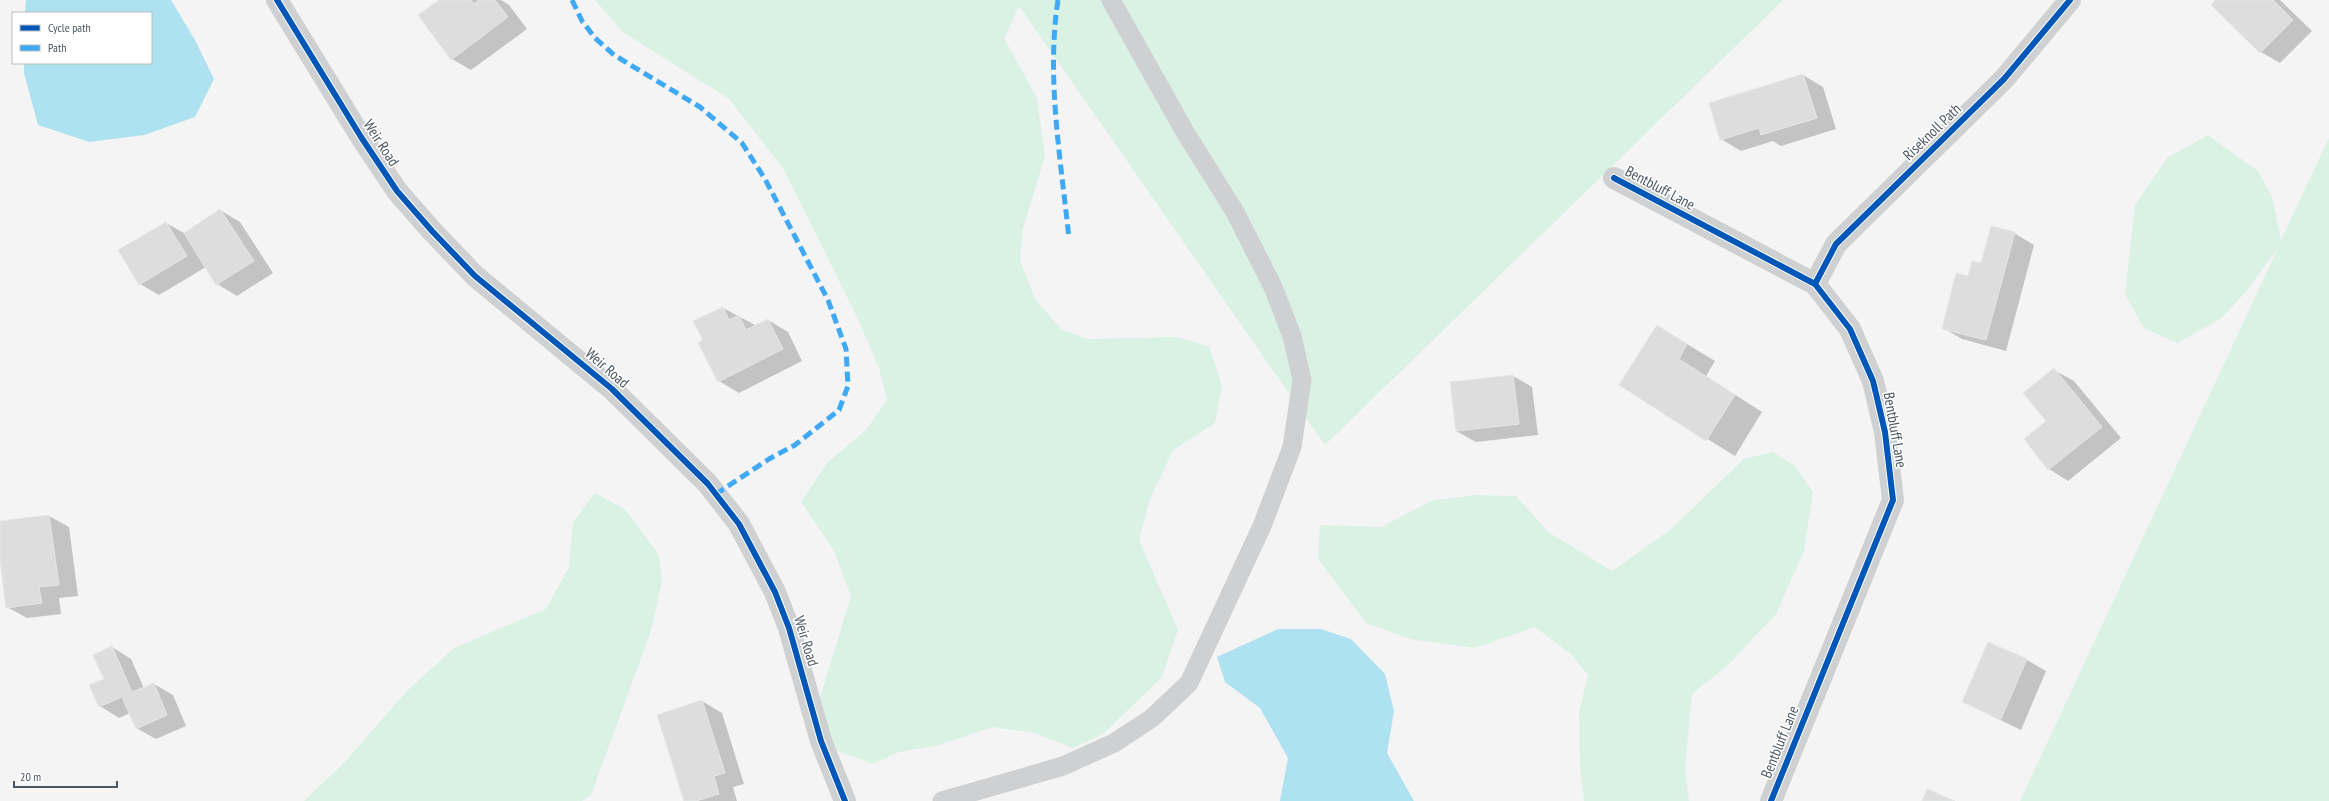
<svg xmlns="http://www.w3.org/2000/svg" width="2329" height="801" font-family="'PT Sans Narrow',sans-serif">
	<style>
		.green { fill: #d9f2e3 }
		.water { fill: #aee2f0 }
		.shadow { fill: #0003 }
		.building { fill: #ddddde; stroke: #e5e6e7 }
		.lines { fill: none; stroke-linecap: round; stroke-linejoin: round }
		.lane { stroke: #ced0d2; stroke-width: 19 }
		.street { stroke: #ced0d2; stroke-width: 22 }
		.quiet { stroke: #3fa9f5; stroke-width: 5; stroke-dasharray: 10 5; stroke-linecap: butt }
		.cycleway-casing { stroke: #fff; stroke-width: 8 }
		.cycleway { stroke: #0057b8; stroke-width: 6 }
		.labels { text-anchor: middle; stroke-width: 3; stroke-linejoin: round; paint-order: stroke }
		.street-label { font-size: 15px; fill: #4a5661; stroke: #fff }
	</style>
	<rect width="100%" height="100%" fill="#f4f4f4"/>
	<path class="green" d="M595 0H1783L1325 445 1019 6 1004 38 1037 98 1045 156 1023 228 1020 260 1035 299 1061 329 1087 339 1176 337 1209 346 1222 386 1215 423 1173 450 1150 499 1139 540 1178 630 1162 677 1103 734 1073 748 1035 733 992 727 939 745 899 752 872 764 827 747 819 701 851 596 833 549 801 502 827 463 866 430 887 400 879 368 857 317 783 168 729 99 623 32Z
		M2208 135 2258 171 2272 197 2281 240 2329 138V801H2020L2279 246 2249 288 2222 318 2177 343 2144 328 2125 294 2135 205 2167 158Z
		M1773 452 1795 466 1813 492 1804 551 1776 614 1727 666 1692 694 1685 767 1689 801H1584L1580 766 1579 712 1588 675 1571 654 1535 627 1475 648 1410 639 1366 623 1318 559 1320 525 1381 527 1434 500 1476 495 1516 496 1548 532 1612 571 1670 530 1744 459Z
		M595 493 626 510 659 555 662 582 651 631 591 795 582 801H304L342 765 407 691 454 648 546 609 569 567 573 522Z"/>
	<path class="water" d="M26 0H171L195 40 214 79 195 117 144 135 89 142 38 125 24 73V63H151V13H25Z
		M1278 629H1321L1351 639 1385 674 1394 711 1387 753 1414 801H1280L1288 758 1260 708 1225 682 1217 657Z"/>
	<path class="shadow" d="M440 0H501L509 5 527 29 471 70 452 59Z
		M2217 0H2280L2312 31 2280 63 2261 52Z
		M1803 75 1823 87 1836 129 1781 146 1773 141 1741 151 1721 139Z
		M220 210 240 222 273 273 237 296 217 284 206 267 159 295 140 284 166 223 184 233Z
		M2014 233 2034 245 2006 351 1962 339 1943 328 1968 278Z
		M723 308 757 326 768 320 788 332 802 361 739 393 719 381 704 340Z
		M1657 326 1715 361 1706 376 1762 412 1735 456 1620 385Z
		M2054 370 2074 381 2121 438 2068 481 2049 469Z
		M1513 376 1532 387 1538 435 1476 442 1456 431Z
		M49 516 69 527 78 596 59 598 61 614 27 618 7 607 0 552V522Z
		M1989 644 2027 660 2046 671 2021 730 1963 702Z
		M112 647 131 659 144 688 154 684 173 695 186 726 156 739 136 728 130 713 119 718 100 706Z
		M702 701 722 713 744 784 733 787 737 801H685Z"/>
	<path class="building" d="M439 0H471L474 4 479 0H495L508 17 451 60 418 15Z
		M2215 0H2273L2293 20 2260 53 2211 5Z
		M1803 74 1817 118 1761 135 1759 128 1720 140 1709 103Z
		M220 209 254 261 216 285 184 233Z
		M166 222 187 256 139 285 118 250Z
		M1991 226 2015 232 1986 340 1942 329 1956 273 1968 276 1972 261 1981 263Z
		M723 307 729 320 739 315 746 330 768 319 783 349 718 382 698 343 703 340 693 321Z
		M1657 325 1687 344 1679 359 1735 395 1706 441 1619 385Z
		M2054 368 2102 427 2048 470 2024 439 2046 421 2023 393Z
		M1513 375 1519 424 1456 431 1450 382Z
		M49 515 59 585 39 587 42 603 6 608 0 560V521Z
		M1988 642 2027 659 2001 719 1962 702Z
		M112 646 132 692 154 683 167 715 136 729 122 697 99 707 89 685 104 679 93 655Z
		M702 700 725 773 714 776 719 794 696 801H684L657 715Z
		M1927 789 1955 801H1922Z"/>
	<g class="lines">
		<path class="lane" d="M942 801 1063 766 1114 743 1152 718 1189 683 1262 526 1292 447 1302 380 1292 336 1273 287 1235 212 1185 132 1111 0"/>
		<path class="street" d="M277 0 361 137 397 191 432 231 475 276 612 389 708 484 739 524 775 592 789 628 821 741 845 801
			M1614 178 1815 284 1850 329 1873 381 1885 432 1893 500 1771 801
			M1815 284 1836 244 2004 79 2070 0"/>
		<path class="quiet" d="M572 0 582 21 595 38 614 55 700 107 742 143 765 179 828 300 846 349 848 386 839 410 795 445 769 459 716 494
			M1058 0C1046 78 1061 160 1069 239"/>
		<defs>
			<path id="cycleway" d="M277 0 361 137 397 191 432 231 475 276 612 389 708 484 739 524 775 592 789 628 821 741 845 801
				M1614 178 1815 284 1850 329 1873 381 1885 432 1893 500 1771 801
				M1815 284 1836 244 2004 79 2070 0"/>
		</defs>
		<use href="#cycleway" class="cycleway-casing"/>
		<use href="#cycleway" class="cycleway"/>
	</g>
	<g class="labels">
		<g class="street-label">
			<text transform="translate(1932 132) rotate(-44)" y="5">Riseknoll Path</text>
			<text transform="translate(381 143) rotate(57)" y="5">Weir Road</text>
			<text transform="translate(1660 188) rotate(28)" y="5">Bentbluff Lane</text>
			<text transform="translate(607 368) rotate(41)" y="5">Weir Road</text>
			<text transform="translate(1895 430) rotate(80)" y="5">Bentbluff Lane</text>
			<text transform="translate(806 641) rotate(73)" y="5">Weir Road</text>
			<text transform="translate(1780 742) rotate(-68)" y="5">Bentbluff Lane</text>
		</g>
	</g>
	<rect x="12" y="12" width="140" height="52" fill="#ffffff" stroke="#b7bbc0"/>
	<rect x="20" y="25" width="20" height="6" fill="#0057b8" stroke="#b7bbc0"/>
	<text x="48" y="32" font-size="12" fill="#4a5661">Cycle path</text>
	<rect x="20" y="45" width="20" height="6" fill="#3fa9f5" stroke="#b7bbc0"/>
	<text x="48" y="52" font-size="12" fill="#4a5661">Path</text>
	<path d="M14 781v6h103v-6" fill="none" stroke="#4a5661" stroke-width="2"/>
	<text x="20" y="781" font-size="12" fill="#4a5661" stroke="#ffffff" stroke-width="3" paint-order="stroke">20 m</text>
</svg>
